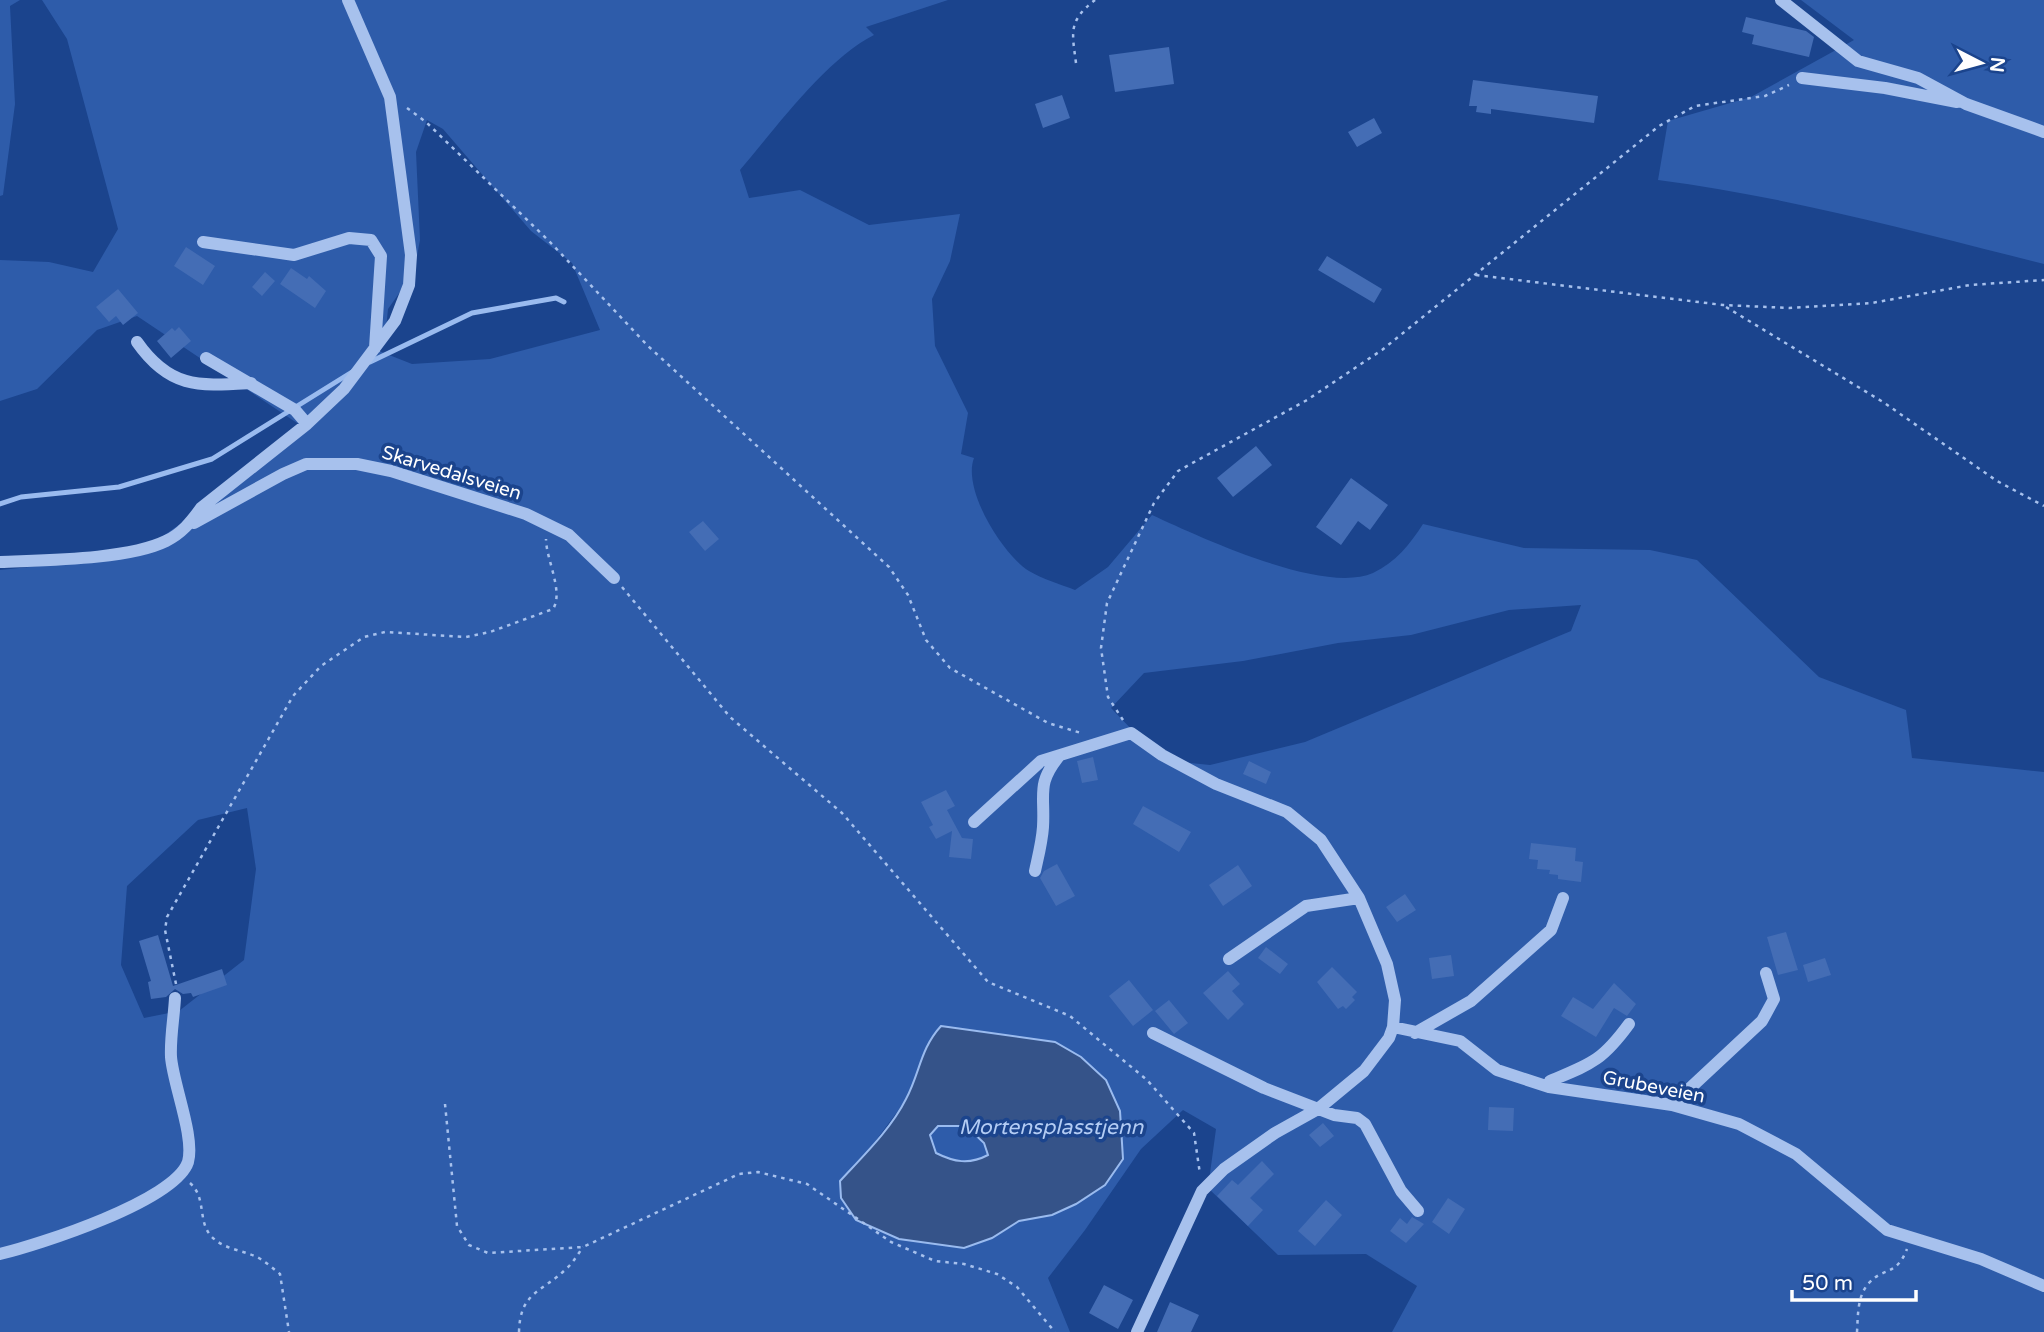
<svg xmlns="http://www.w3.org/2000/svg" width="2044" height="1332" font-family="'Varela Round',sans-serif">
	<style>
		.green { fill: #2e5caa; fill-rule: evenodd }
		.water { fill: #355389; stroke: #9abbef; stroke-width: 2; fill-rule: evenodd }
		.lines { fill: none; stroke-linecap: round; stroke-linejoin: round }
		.stream { stroke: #9abbef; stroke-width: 5 }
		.building { fill: #446db5 }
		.path { stroke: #a7c1ed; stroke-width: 2.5; stroke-dasharray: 3.5 5; stroke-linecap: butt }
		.minor { stroke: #a7c1ed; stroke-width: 12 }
		.labels { text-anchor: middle; stroke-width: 7; stroke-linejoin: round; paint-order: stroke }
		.street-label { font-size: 19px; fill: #fff; stroke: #1b448d }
		.water-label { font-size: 21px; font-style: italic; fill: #b3ccf4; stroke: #1b448d }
	</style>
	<rect width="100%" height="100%" fill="#1b448d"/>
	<path class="green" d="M0 0H20L10 6 15 104 3 195 0 196Z
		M42 0H948L866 27 874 35C826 59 775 129 740 170L749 198 800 190 869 225 960 214 950 261 932 299 935 346 968 413 961 454 974 458C962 489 1002 554 1029 571 1042 579 1060 584 1075 590L1108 567 1152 515C1200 537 1323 595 1373 573 1396 562 1410 544 1423 524L1524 548 1650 550 1697 560 1819 677 1906 710 1912 758 2044 772V1332H1392L1417 1286 1366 1254 1278 1255 1208 1188 1216 1129 1183 1110 1141 1149 1085 1230 1048 1278 1070 1332H0V570L59 564 156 541 234 486 300 425 137 316 97 330 37 389 0 401V260L49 262 93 272 118 229 67 39ZM427 120 443 129 531 231 572 263 600 330 490 359 412 364 379 351 385 339 388 309 414 272 420 240 416 152ZM1581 605 1571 631 1305 742 1210 765 1161 760 1111 708 1144 673 1243 661 1338 643 1411 635 1509 610ZM247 808 256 869 244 960 179 1011 144 1018 121 965 127 886 198 820ZM941 1026 968 1031 1052 1215 1019 1221 992 1239 840 1181 868 1151 906 1100Z
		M1801 0H2044V264C1917 232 1789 197 1658 180L1668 121 1751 97 1854 40Z
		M938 1125 966 1126 984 1143 988 1155C969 1165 954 1162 936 1153L930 1135Z"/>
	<path class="water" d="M941 1026 1055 1042 1081 1057 1106 1080 1120 1111 1123 1159 1105 1185 1076 1204 1052 1215 1019 1221 992 1238 964 1248 899 1239 856 1220 841 1198 840 1181C863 1156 891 1129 906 1099 920 1073 920 1049 941 1026ZM938 1126H966L984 1143 988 1155C969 1165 954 1162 936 1153L930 1135Z"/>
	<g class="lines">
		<path class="stream" d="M370 362 472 313 556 298 564 302
			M0 504 21 497 119 487 212 459 352 372"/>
	</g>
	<path class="building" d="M1746 17 1806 31 1814 37 1809 57 1752 44 1754 35 1742 32Z
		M1169 47 1174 84 1115 92 1109 55Z
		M1473 80 1598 96 1594 123 1491 109V114L1476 112 1477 106H1469Z
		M1062 95 1070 118 1043 128 1035 104Z
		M1374 118 1382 133 1357 147 1348 132Z
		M186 247 215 266 203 285 174 266Z
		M1327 256 1382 289 1374 303 1318 270Z
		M291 268 307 279 309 276 326 291 315 308 280 284Z
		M265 272 275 281 262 296 252 287Z
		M118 289 138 313 123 325 116 316 109 322 96 307Z
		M179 327 191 341 171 358 157 341 172 328 175 331Z
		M1256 446 1272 465 1233 497 1217 478Z
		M1351 478 1388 505 1370 530 1358 521 1341 545 1316 527Z
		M703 521 719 539 705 551 689 532Z
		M1093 757 1098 780 1082 783 1077 761Z
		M1249 761 1271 772 1266 784 1243 774Z
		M946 790 955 806 947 810 962 838 973 839 971 859 949 857 952 831 936 839 929 827 933 825 921 802Z
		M1143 806 1191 832 1179 852 1133 824Z
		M1531 843 1576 848 1575 861 1583 862 1581 882 1558 879V875L1549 874 1550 870 1537 869 1538 860 1529 859Z
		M1057 864 1075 896 1056 906 1040 878 1044 871Z
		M1238 865 1252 886 1223 906 1209 885Z
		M1405 894 1416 910 1397 922 1386 907Z
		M1786 932 1798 970 1778 975 1767 937Z
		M158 935 173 986 222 969 227 985 193 997 191 993 183 994 175 989 166 997 151 999 148 982 151 981 139 941Z
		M1266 947 1288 964 1280 974 1258 958Z
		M1451 955 1454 976 1432 979 1429 958Z
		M1825 958 1831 975 1808 982 1803 965Z
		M1332 967 1357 992 1352 997 1355 1000 1346 1009 1343 1006 1338 1009 1317 982Z
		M1228 971 1240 984 1232 991 1244 1004 1228 1020 1203 993Z
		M1129 980 1153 1010 1133 1026 1109 996Z
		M1614 983 1636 1004 1627 1016 1614 1008 1596 1037 1561 1016 1573 997 1593 1009Z
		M1169 1000 1188 1023 1174 1034 1155 1011Z
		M1489 1107 1514 1108 1513 1131 1488 1130Z
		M1323 1123 1334 1136 1320 1147 1309 1135Z
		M1262 1161 1274 1174 1250 1198 1263 1210 1248 1226 1217 1196 1232 1180 1238 1185Z
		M1448 1198 1465 1209 1449 1234 1432 1222Z
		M1326 1200 1342 1215 1315 1246 1298 1231Z
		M1412 1217 1424 1224 1406 1243 1390 1231 1400 1218 1407 1224Z
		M1104 1285 1133 1300 1118 1329 1089 1313Z
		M1170 1302 1199 1315 1191 1332H1157Z"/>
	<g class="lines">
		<path class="path" d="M1076 63C1072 32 1068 21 1095 0
			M407 108 426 122 550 242 648 346 889 567 908 595 926 640 950 668 1048 723 1081 733
			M1476 275 1723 305 1789 308 1872 303 1970 285 2044 280
			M1726 307 1883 402 1997 481 2044 506
			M622 587 730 717 842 813 988 982 1070 1016 1147 1080 1194 1133 1200 1174
			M1123 720 1108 697 1101 648 1107 603 1154 503 1178 471 1307 400 1382 350 1659 126 1695 106 1765 96 1789 85
			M176 984 165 930 167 917 293 696 321 666 364 637 385 632 466 637 490 632 553 609C564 592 546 559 546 539
			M445 1104 457 1226 469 1245 488 1253 583 1247 739 1174 758 1172 807 1184 891 1242 935 1261 964 1264 997 1274 1017 1287 1055 1332
			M190 1183C207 1198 197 1222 212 1237 226 1251 247 1250 262 1260 268 1264 274 1269 280 1274L289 1332
			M519 1332C520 1292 541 1293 566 1269 573 1263 578 1254 583 1247
			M1857 1332C1858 1317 1857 1297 1868 1284 1884 1266 1896 1277 1907 1249"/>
		<path class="minor" d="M1781 0 1858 61 1918 78 1966 104 2044 132
			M1802 78 1885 88 1957 102
			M203 242 294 255 349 238 371 240 381 256 375 348
			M137 342C170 389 199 386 251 383
			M206 358 295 410 307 424
			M194 523 283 474 306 464H357L391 471 526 514 569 535 614 578
			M0 562C44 560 127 560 166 541 181 534 191 522 201 508L307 424 344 389 395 321 409 285 411 255 390 97 348 0
			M974 822 1041 761 1131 733 1162 755 1216 784 1287 812 1321 840 1359 898 1387 964 1395 1000 1393 1027 1389 1038 1364 1071 1318 1109 1275 1133 1224 1169 1202 1191 1137 1332
			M1035 871C1038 857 1042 842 1043 827 1045 793 1036 784 1060 755
			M1229 959 1306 906 1359 898
			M1393 1027 1460 1041 1497 1070 1549 1087 1672 1105 1739 1124 1796 1154 1887 1230 1981 1259 2044 1286
			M1153 1033 1264 1088 1334 1115 1357 1118 1365 1124 1401 1191 1418 1211
			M1415 1033 1471 1001 1551 930 1563 898
			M1549 1087 1550 1081C1591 1064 1602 1061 1629 1024
			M1672 1105 1762 1021 1774 999 1766 973
			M0 1254C38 1245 175 1201 188 1162 195 1137 173 1084 171 1057 170 1038 174 1017 175 998"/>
	</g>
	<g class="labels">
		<g class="street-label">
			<text transform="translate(452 472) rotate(17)" y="7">Skarvedalsveien</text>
			<text transform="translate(1654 1086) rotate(11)" y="7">Grubeveien</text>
		</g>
		<g class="water-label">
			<text x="1051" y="1134">Mortensplasstjenn</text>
		</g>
	</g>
	<g transform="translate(1981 63) rotate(96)" stroke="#1b448d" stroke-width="5" paint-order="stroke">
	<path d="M0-5L12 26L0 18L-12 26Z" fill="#ffffff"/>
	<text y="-10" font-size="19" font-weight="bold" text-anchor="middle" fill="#ffffff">N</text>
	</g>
	<path d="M1792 1290v10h124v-10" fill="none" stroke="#ffffff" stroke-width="3.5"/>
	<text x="1802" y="1290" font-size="21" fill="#ffffff" stroke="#1b448d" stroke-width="5" paint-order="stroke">50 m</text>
</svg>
